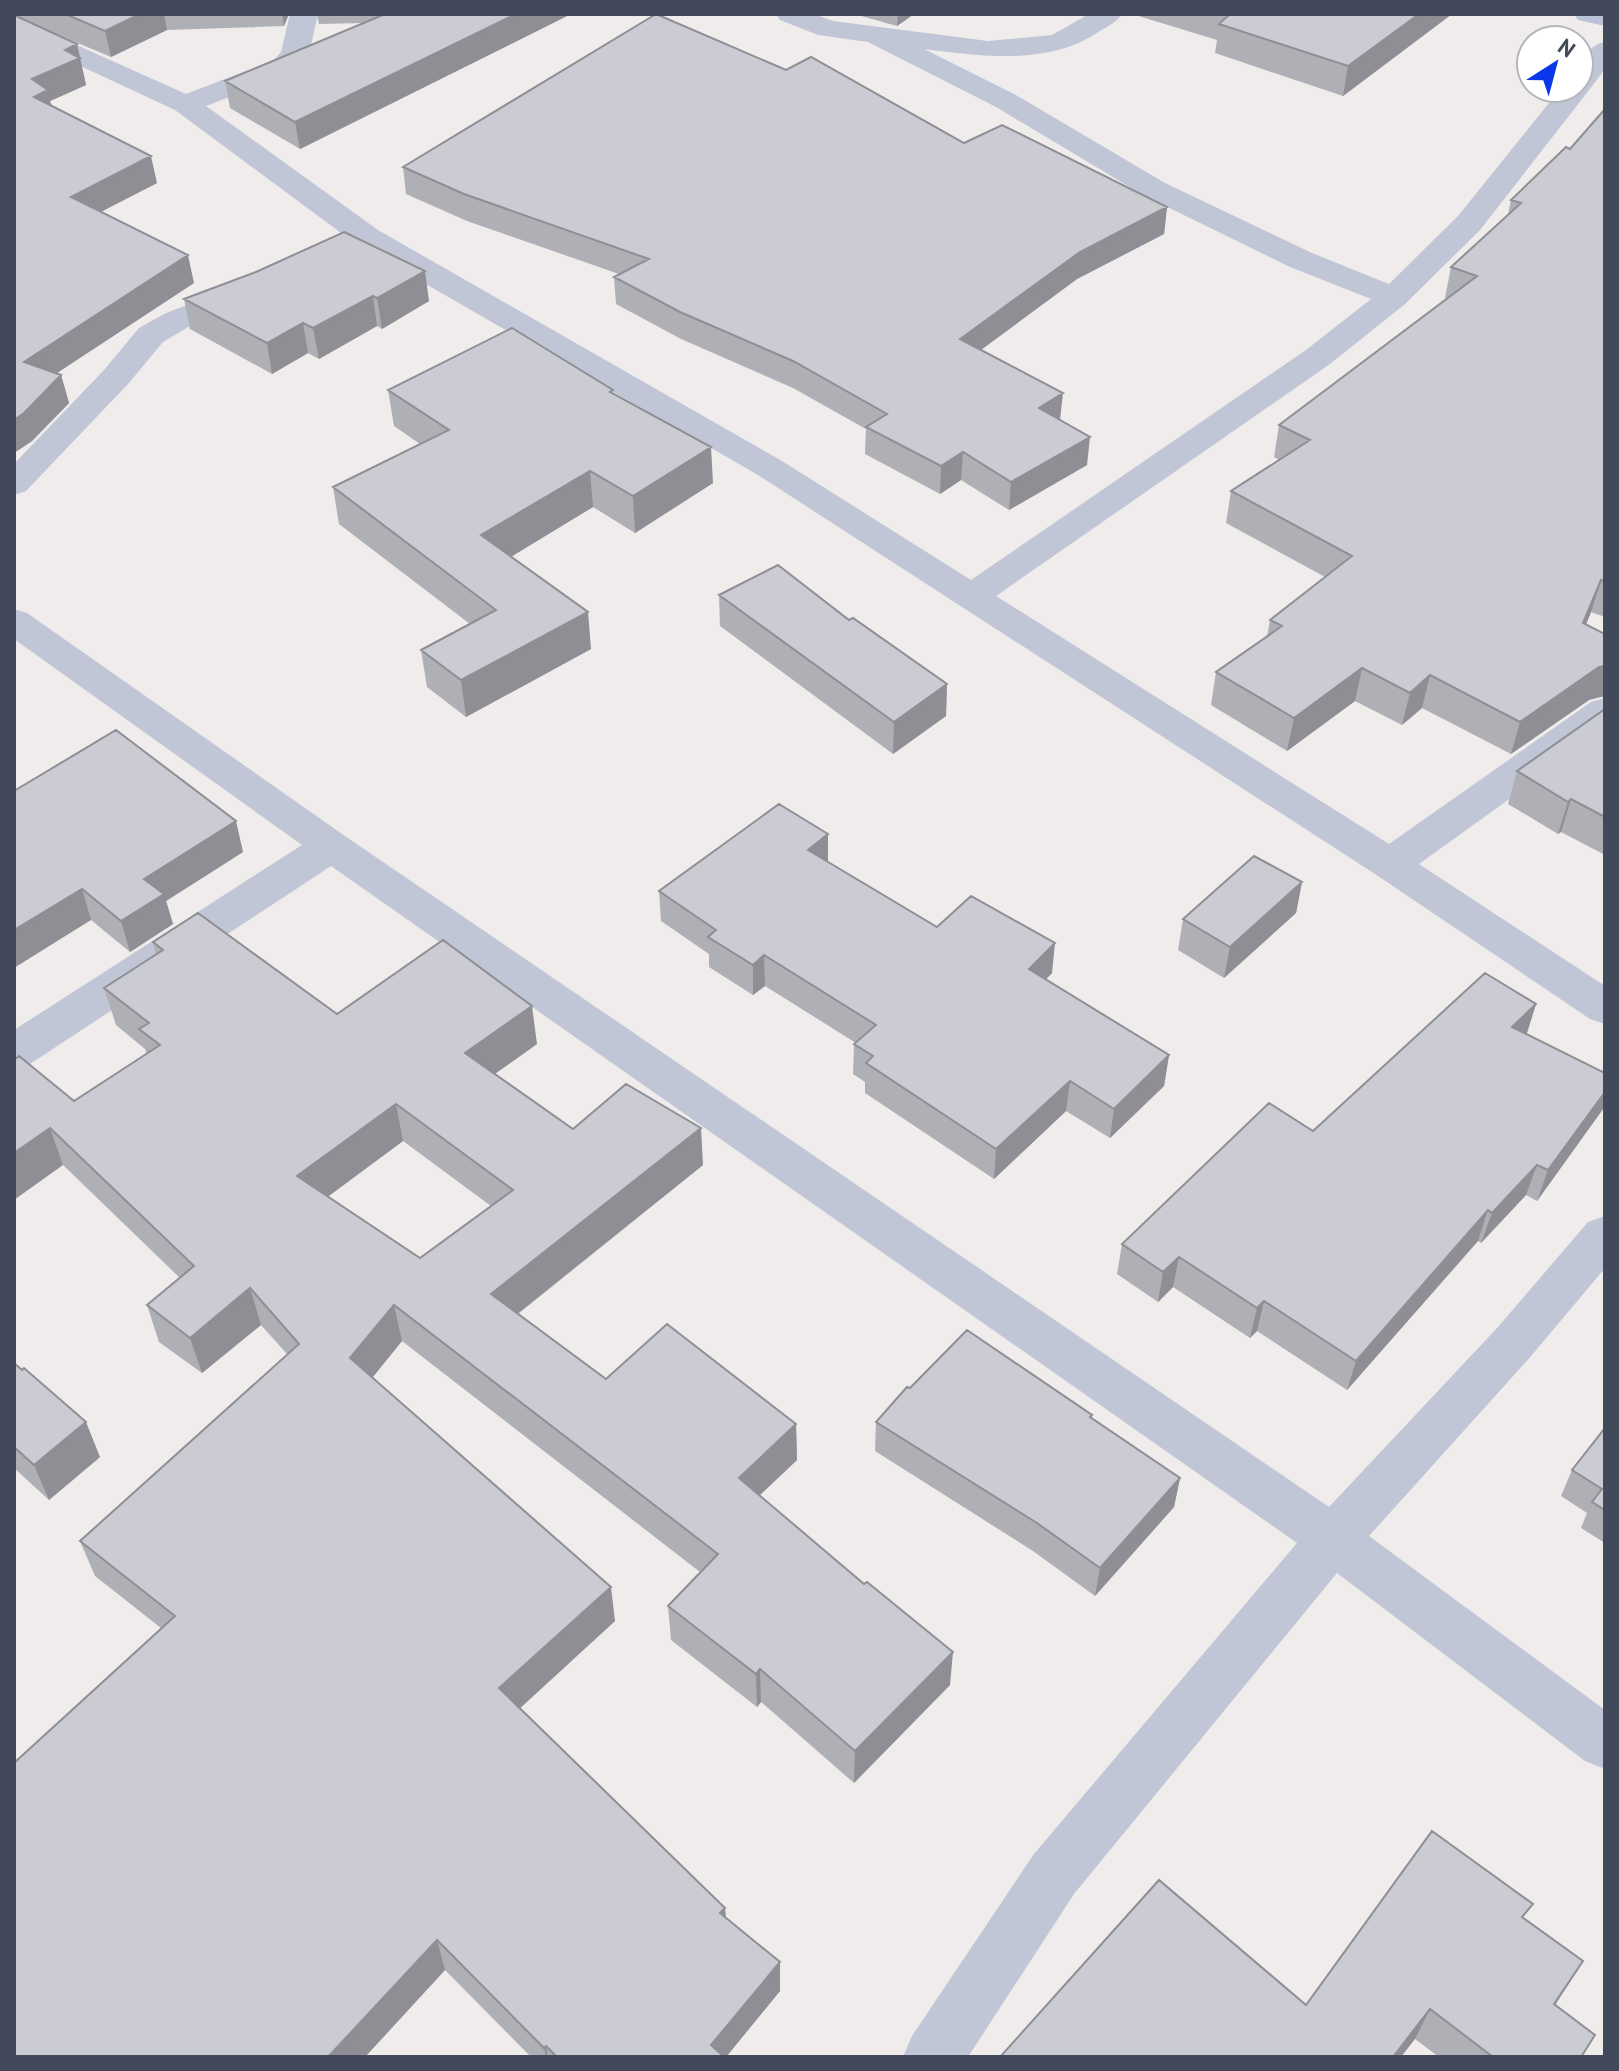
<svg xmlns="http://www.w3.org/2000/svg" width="1619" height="2071" font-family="'PT Sans',sans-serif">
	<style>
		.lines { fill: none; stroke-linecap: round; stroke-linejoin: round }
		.street { fill: #c0c6d5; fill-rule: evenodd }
		.secondary { fill: #bcc2d7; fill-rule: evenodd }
		.wall { fill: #afafb6; fill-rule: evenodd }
		.shaded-wall { fill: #8e8e94 }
		.building { fill: #cbcbd4; stroke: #8e8e94; stroke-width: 2; fill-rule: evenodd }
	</style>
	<rect width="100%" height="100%" fill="#efeceb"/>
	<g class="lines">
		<path class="street" d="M290 14H318L309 54 294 72 206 106 378 230 782 461 971 580 1306 350 1371 299 1290 267 1143 195 996 107 868 42 818 35 780 20 776 14H814L833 21 988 41 1052 35 1089 14H1122C1116 23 1106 27 1097 33 1046 66 981 56 924 49L1016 95 1165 183 1312 253 1389 284 1458 216 1561 88H1579C1579 68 1582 47 1605 42V69L1586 94 1480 230 1405 304 1330 364 996 596 1389 844 1591 702 1605 698V730L1419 864 1605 986V1024L1590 1019 1375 874 758 475 356 244 175 110 14 35V17L186 94 274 60 281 52Z
			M244 283 255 286 260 293 255 300 188 327 163 342 128 384 26 491 14 495V464L104 370 139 328 166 313Z
			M14 609 27 613 345 836 1329 1507 1498 1327 1588 1222 1605 1216V1268L1532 1355 1369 1536 1605 1710V1769L1585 1761 1337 1573 1074 1894 968 2057H903L912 2036 1034 1854 1297 1543 331 866 30 1064 14 1069V1030L302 845 14 639Z"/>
		<path class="secondary" d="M1574 14H1605V26L1578 20Z"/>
	</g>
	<path class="wall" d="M14 14H289L284 26 167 30 111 57 42 28 77 44 86 85 50 101 52 106 157 183 101 212 194 283 57 373 61 375 69 403 32 441 14 453Z
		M317 14H621L567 16 300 149 230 108 225 81 363 23 319 24Z
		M854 14H914L897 26Z
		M1132 14H1452L1343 96 1215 53 1217 40Z
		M786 70 964 143 1167 207 1164 234 1077 279 981 350 1060 420 1087 465 1009 510 961 480 940 494 865 454 866 429 793 388 681 339 616 304 614 277 619 274 467 221 406 194 403 167Z
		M1605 109V617L1591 612 1586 625 1589 700 1511 754 1422 708 1402 725 1355 701 1287 751 1211 705 1216 672 1267 637 1270 620 1325 577 1226 523 1231 491 1279 460 1274 457 1279 425 1447 299 1445 298 1451 267 1508 215 1511 200 1570 149Z
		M256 272 429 301 382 329 377 326 319 359 308 353 272 374 190 329 184 299Z
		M388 390 613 394 713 483 635 533 593 507 511 556 591 649 466 717 427 687 421 650 470 624 339 524 333 487 420 444 394 426Z
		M719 595 849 620 947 684 946 716 893 754 720 626Z
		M1605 709V855L1561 832 1558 834 1508 804 1517 771Z
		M14 791 243 852 166 901 173 924 130 952 91 920Z
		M828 862 937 927 1052 973 1045 980 1169 1055 1164 1086 1110 1138 1066 1111 994 1179 865 1093V1082L853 1074 854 1044 856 1043 765 986 753 995 709 967V954L661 921 659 891Z
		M1302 882 1296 913 1224 978 1178 950 1183 919Z
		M153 942 337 1014 537 1044 494 1074 573 1129 703 1165 518 1314 606 1379 796 1424 797 1460 759 1495 950 1685 854 1783 761 1702 757 1707 671 1640 668 1606 700 1572 402 1341 372 1378 615 1621 520 1708 725 1908 726 1918 780 1991 726 2057H531L445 1970 365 2057H14L161 1628 95 1576 80 1541 287 1354 261 1325 202 1373 159 1342 147 1305 180 1278 63 1165 14 1060 74 1101 147 1054 145 1049 116 1025 104 988 156 954ZM403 1141 491 1206 420 1258 328 1196Z
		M1536 1004 1527 1034 1603 1109 1537 1201 1526 1195 1481 1243 1478 1241 1347 1390 1257 1331 1250 1338 1173 1287 1158 1302 1117 1274 1122 1244 1313 1131Z
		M14 1363 100 1457 49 1500 14 1468Z
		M910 1388 1092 1415V1418L1180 1478 1174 1507 1095 1596 1033 1551 875 1451 876 1422Z
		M1605 1428V1543L1581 1528 1587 1513 1561 1496 1572 1470Z
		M1525 1919 1583 1961 1555 2005 1581 2057H1439L1415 2039 1306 2005Z"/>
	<path class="shaded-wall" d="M140 14H164L167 30 111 57 105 31Z
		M282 14H289L284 26Z
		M516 14H567V16L300 149 295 122Z
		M898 14H914L897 26Z
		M1419 14H1452L1343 96 1348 66Z
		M77 44 86 85 50 101 54 117 34 97 32 79 65 50Z
		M151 156 157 183 77 224 71 197Z
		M1167 207 1164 234 1077 279 959 366 960 339 1080 252Z
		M188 255 194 283 31 390 24 362Z
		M425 271 429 301 382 329 377 298Z
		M373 296 377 326 319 359 313 328Z
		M303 323 308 353 272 374 267 343Z
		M61 375 69 403 32 441 14 453V420Z
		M1063 393 1060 420 1039 408Z
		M1090 437 1087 465 1009 510 1011 482Z
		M711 447 713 483 635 533 633 496Z
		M963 452 961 480 940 494 941 466Z
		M590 471 593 507 486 572 481 535Z
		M1601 580 1591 612 1573 656 1583 623Z
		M588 612 591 649 466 717 461 680Z
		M1605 666V696L1589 700 1511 754 1520 722 1599 667Z
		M1362 668 1355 701 1287 751 1294 718Z
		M1430 675 1422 708 1402 725 1410 693Z
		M947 684 946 716 893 754 894 722Z
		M1571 799 1561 832 1558 834 1568 802Z
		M236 821 243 852 166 901 173 924 130 952 121 921 144 879Z
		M828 834V865L808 850Z
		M1302 882 1296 913 1224 978 1230 947Z
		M82 889 91 920 14 968V930Z
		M1055 943 1052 973 1026 1000 1029 969Z
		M764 955 765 986 753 995V965Z
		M1536 1004 1526 1035 1512 1027Z
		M532 1006 537 1044 471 1091 465 1053Z
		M1169 1055 1164 1086 1110 1138 1114 1109Z
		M1070 1081 1066 1111 994 1179 996 1149Z
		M1605 1092V1105L1603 1109 1537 1201 1548 1170Z
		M396 1104 403 1141 306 1213 297 1176Z
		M50 1128 63 1165 14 1200V1153Z
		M701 1128 703 1165 497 1330 491 1294Z
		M1537 1165 1526 1195 1481 1243 1492 1213Z
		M1488 1210 1478 1241 1347 1390 1356 1361Z
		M1179 1257 1173 1287 1158 1302 1163 1272Z
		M250 1288 261 1325 202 1373 190 1338Z
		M1264 1301 1257 1331 1250 1338 1257 1308Z
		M394 1305 402 1341 359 1394 350 1358Z
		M86 1422 100 1457 49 1500 34 1465Z
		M796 1424 797 1460 741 1513 739 1478Z
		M1180 1478 1174 1507 1095 1596 1100 1568Z
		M611 1587 615 1621 506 1721 499 1688Z
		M953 1652 950 1685 854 1783 855 1751Z
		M760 1669 761 1702 757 1707 756 1674Z
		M725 1908 727 1937 720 1913Z
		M437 1940 445 1970 365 2057H328Z
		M1583 1961 1564 1991 1536 2034 1554 2004Z
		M780 1962V1991L726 2057H712L711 2045Z
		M1430 2009 1415 2039 1401 2057H1393Z
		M546 2046 548 2057H546L544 2048Z"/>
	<path class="building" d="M65 14H140L105 31Z
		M385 14H516L295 122 225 81Z
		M656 14 786 70 811 57 964 143 1002 125 1167 207 1080 252 960 339 1063 393 1039 408 1090 437 1011 482 963 452 941 466 866 427 887 414 793 361 680 312 614 277 649 259 464 194 403 167Z
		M1230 14H1419L1348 66 1219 24Z
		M14 15 77 44 65 50 80 58 32 79 48 90 34 97 151 156 71 197 188 255 24 362 61 375 24 413 14 420Z
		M1605 109V581L1601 580 1583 623 1605 634V666L1599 667 1520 722 1430 675 1410 693 1362 668 1294 718 1216 672 1282 626 1270 620 1352 556 1231 491 1310 440 1279 425 1477 276 1451 267 1521 203 1511 200 1566 147 1570 149Z
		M344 232 425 271 377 298 373 296 313 328 303 323 267 343 184 299 256 272Z
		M512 328 613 390 610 392 711 447 633 496 590 471 481 535 588 612 461 680 421 650 496 610 333 487 449 430 388 390Z
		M778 565 849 620 853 618 947 684 894 722 719 595Z
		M1605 709V817L1571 799 1568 802 1517 771Z
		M116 730 236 821 144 879 164 894 121 921 82 889 14 930V791Z
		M779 804 828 834 808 850 937 927 971 896 1055 943 1029 969 1169 1055 1114 1109 1070 1081 996 1149 866 1063 873 1056 854 1044 876 1025 764 955 753 965 708 937 716 930 659 891Z
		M1254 856 1302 882 1230 947 1183 919Z
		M198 913 337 1014 443 940 532 1006 465 1053 573 1129 626 1084 701 1128 491 1294 606 1379 667 1324 796 1424 739 1478 864 1584 867 1582 953 1652 855 1751 760 1669 756 1674 668 1606 718 1554 394 1305 350 1358 611 1587 499 1688 725 1908 720 1913 780 1962 711 2045 724 2057H557L546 2046 544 2048 437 1940 328 2057H14V1763L175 1616 80 1541 299 1344 250 1288 190 1338 147 1305 194 1266 50 1128 14 1153V1060L19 1056 74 1101 160 1045 139 1029 149 1023 104 988 163 950 153 942ZM396 1104 513 1190 420 1258 297 1176Z
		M1485 973 1536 1004 1512 1027 1605 1073V1092L1548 1170 1537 1165 1492 1213 1488 1210 1356 1361 1264 1301 1257 1308 1179 1257 1163 1272 1122 1244 1269 1103 1313 1131Z
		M967 1330 1092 1415 1090 1417 1180 1478 1100 1568 1037 1523 876 1422 907 1387 910 1388Z
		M14 1363 22 1370 24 1368 86 1422 34 1465 14 1447Z
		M1605 1428V1510L1592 1502 1602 1489 1572 1470Z
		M1432 1831 1533 1904 1522 1917 1583 1961 1554 2004 1595 2035 1581 2057H1493L1430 2009 1393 2057H1000L1159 1880 1306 2005Z"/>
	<rect width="1619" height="2071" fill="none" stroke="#42495a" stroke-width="32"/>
	<g transform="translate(1555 64) rotate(36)"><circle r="38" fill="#ffffff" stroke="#b3b6bd" stroke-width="2"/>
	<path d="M0-6L14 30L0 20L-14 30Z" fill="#0a37e9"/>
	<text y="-12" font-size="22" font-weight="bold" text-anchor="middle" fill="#42495a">N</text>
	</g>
</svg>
